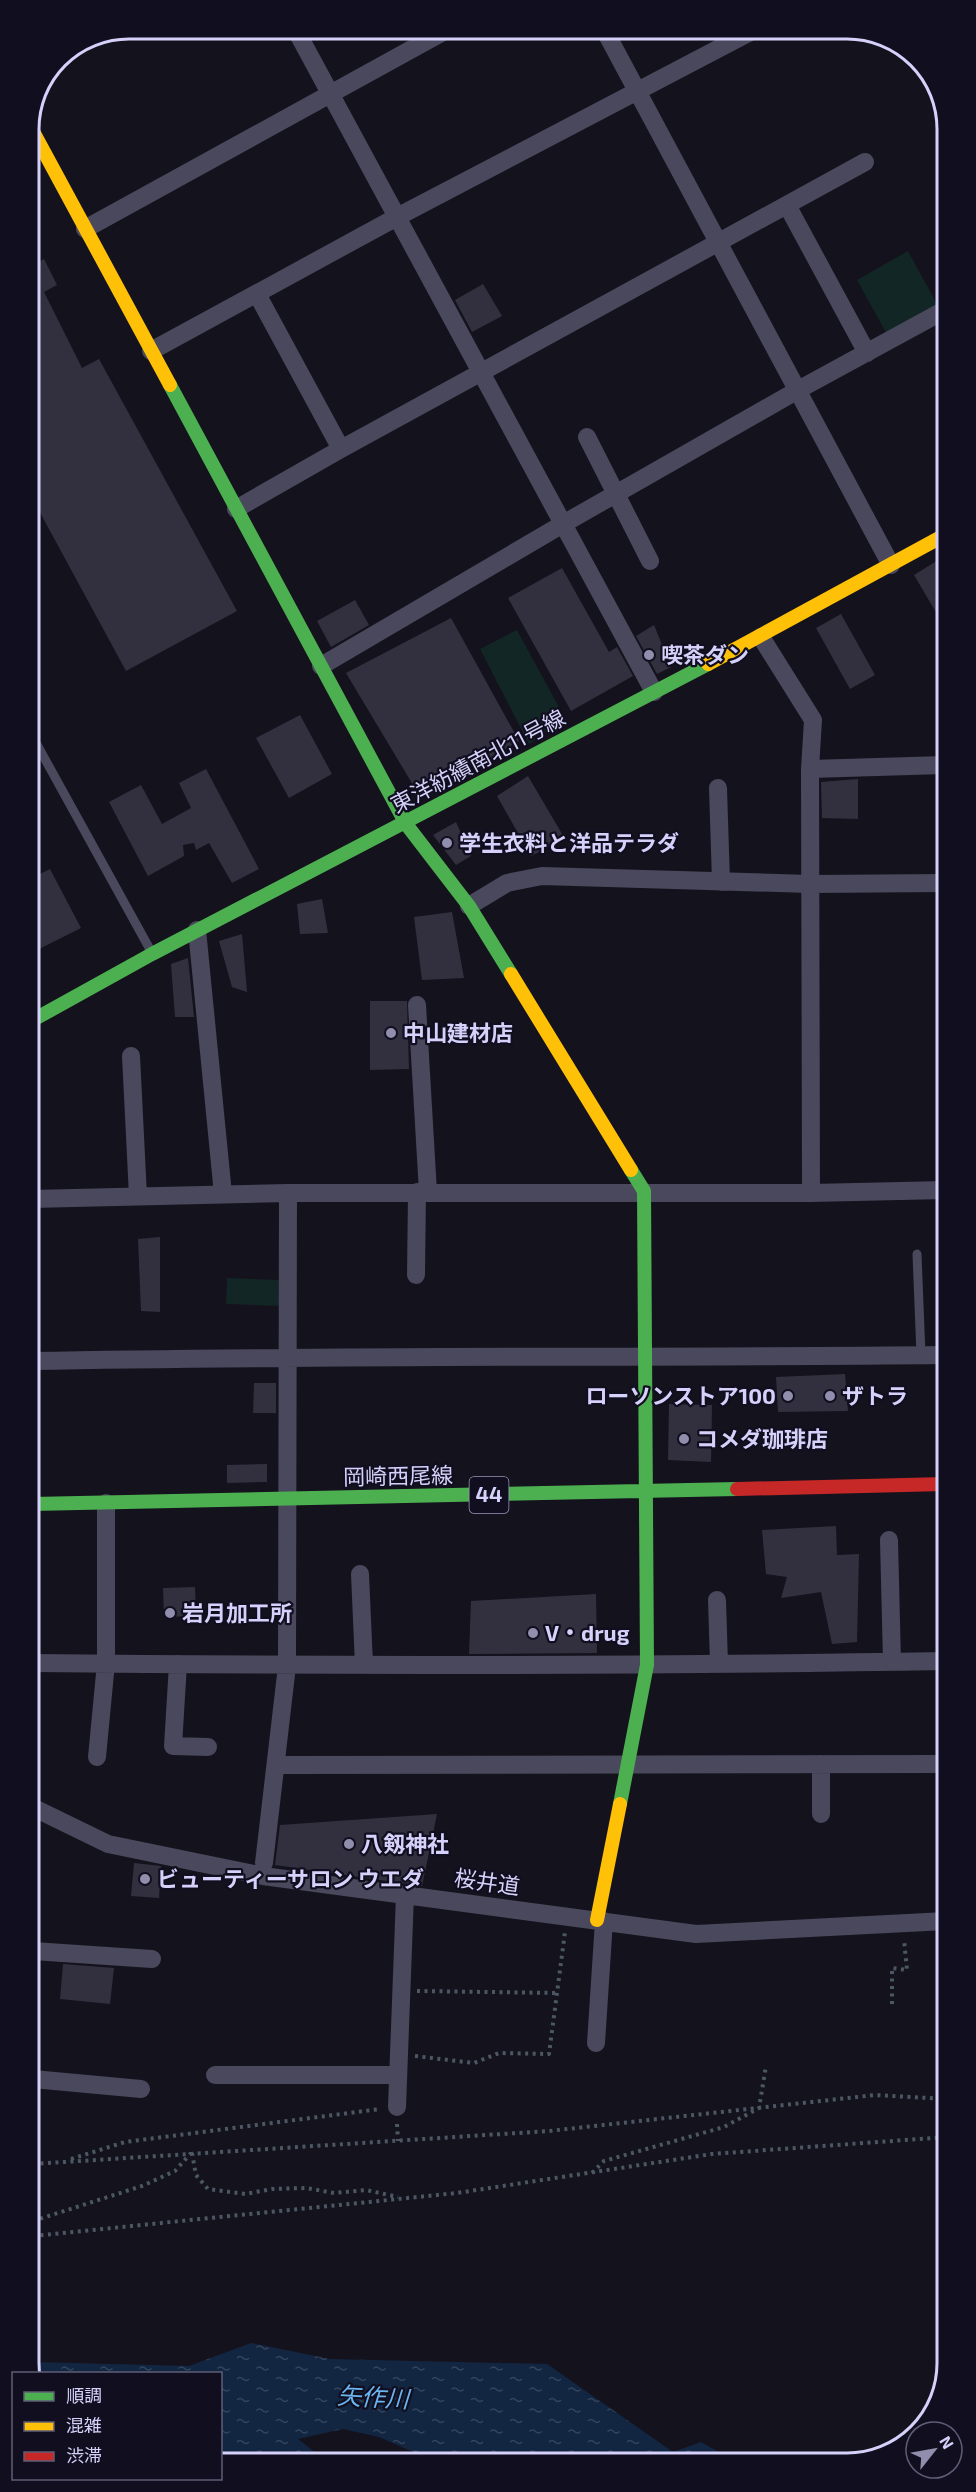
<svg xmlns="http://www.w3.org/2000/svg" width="976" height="2492" font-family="'Exo 2','Noto Sans JP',sans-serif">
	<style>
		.green { fill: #122626 }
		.water { fill: url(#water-ripples) }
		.building { fill: #32303e }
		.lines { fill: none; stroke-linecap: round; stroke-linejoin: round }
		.path { stroke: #4b5863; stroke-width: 4; stroke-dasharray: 3 4.5; stroke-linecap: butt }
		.lane { stroke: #49485c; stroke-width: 9 }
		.street { stroke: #49485c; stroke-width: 18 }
		.fast { stroke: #4caf50; stroke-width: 14 }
		.slow { stroke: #ffc107; stroke-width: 14 }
		.jam { stroke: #c62828; stroke-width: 14 }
		.poi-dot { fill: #918ead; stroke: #110f1f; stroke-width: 2 }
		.labels { text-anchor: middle; stroke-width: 4.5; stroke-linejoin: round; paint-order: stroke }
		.shield { fill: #110f1f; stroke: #9a97b9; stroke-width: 1.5 }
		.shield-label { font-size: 21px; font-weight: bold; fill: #d5d1fb }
		.poi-label { font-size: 22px; font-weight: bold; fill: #d5d1fb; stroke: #110f1f; text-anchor: start }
		.street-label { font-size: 22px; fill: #d5d1fb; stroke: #110f1f }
		.water-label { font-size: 24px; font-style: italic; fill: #68b5f2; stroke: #110f1f }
		.rim { fill: none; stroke: #d5d1fb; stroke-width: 3 }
	</style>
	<defs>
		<pattern id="water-ripples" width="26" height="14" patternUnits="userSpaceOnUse" patternTransform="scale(1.5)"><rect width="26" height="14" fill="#122541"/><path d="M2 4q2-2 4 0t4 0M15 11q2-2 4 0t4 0" fill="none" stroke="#34445d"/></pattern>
	</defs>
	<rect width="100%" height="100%" fill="#14121c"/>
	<path class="green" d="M908 251 938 306 888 336 857 280Z
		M517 630 566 720 529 744 480 649Z
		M227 1278 282 1280 281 1306 226 1304Z"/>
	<path class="water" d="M251 2343 330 2359 547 2364 673 2452 701 2442 731 2459 434 2461 379 2437 343 2429 298 2439 327 2462 221 2463 220 2374 34 2373V2362L189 2366Z"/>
	<path class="building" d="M44 259 57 285 44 292 82 368 99 359 237 611 126 671 30 494 29 462 36 459 29 447V262L31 266Z
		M483 284 502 316 472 332 455 300Z
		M943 557 944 626 914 575Z
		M562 568 609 652 617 647 633 676 571 711 508 598Z
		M355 600 369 625 331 647 317 621Z
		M841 614 875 675 850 689 816 628Z
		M451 618 519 741 482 763 479 759 416 790 346 673Z
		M654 625 671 667 657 674 636 636Z
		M300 715 332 774 289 798 256 738Z
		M206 769 259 869 232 883 209 843 196 850 194 843 183 845 184 856 148 876 109 802 141 785 162 824 191 808 179 783Z
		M528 776 565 839 531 856 497 796Z
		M858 779V819L822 818 821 782Z
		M456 822 471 856 456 865 433 835Z
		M50 869 81 928 31 953 30 879Z
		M322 899 328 933 300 934 297 904Z
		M452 912 464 978 422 980 414 917Z
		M242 934 247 992 232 987 219 941Z
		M188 958 194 1017H175L171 964Z
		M370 1001H407L409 1069 370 1070Z
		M160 1237V1312L141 1311 138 1239Z
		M845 1374 848 1411 778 1412 776 1377Z
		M254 1383H276V1413H253Z
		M669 1404 712 1405 711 1462 668 1460Z
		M267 1464V1482L227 1483V1465Z
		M836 1526 837 1555 859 1554 857 1642 832 1644 821 1592 781 1598 787 1577 766 1574 762 1530Z
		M195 1587 196 1616 164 1617 163 1588Z
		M596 1594 597 1653 469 1654 471 1601Z
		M437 1814 422 1886 275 1865 280 1825Z
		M134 1863 161 1866 159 1898 131 1896Z
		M63 1964 114 1968 110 2004 60 1999Z"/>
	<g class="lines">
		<path class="path" d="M417 1991 557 1993
			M892 2004V1968L907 1970 904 1940
			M415 2056 474 2063 499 2053 549 2054 565 1932
			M397 2124 398 2141
			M192 2153 196 2175 208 2189 245 2194 272 2189 306 2188 334 2193 366 2190 398 2197
			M71 2159 125 2142 380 2109
			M33 2164 549 2131 875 2095 947 2099
			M592 2173 604 2161 724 2127 759 2108 766 2066
			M33 2221 142 2186 175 2171 191 2153
			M33 2236 457 2193 712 2154 947 2137"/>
		<path class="lane" d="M30 732 152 953
			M917 1254 921 1355"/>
		<path class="street" d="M605 31 891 565
			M298 34 654 692
			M787 205 867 353
			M85 229 441 33
			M257 294 341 449
			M151 351 397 217 754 30
			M587 437 650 561
			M236 509 341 449 865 162
			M761 637 813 720 810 769 811 1193
			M321 666 563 524 798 390 943 311
			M810 769 944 765
			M718 788 721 882
			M469 906 507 883 542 876 810 884 944 883
			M197 930 223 1194
			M417 1005 428 1192
			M131 1056 138 1196
			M31 1199 288 1193H811L945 1190
			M416 1275 417 1192
			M31 1361C336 1355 641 1358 945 1355
			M889 1540 892 1662
			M360 1574 364 1665
			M717 1600 719 1664
			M32 1663C337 1666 641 1666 946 1661
			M178 1664 173 1746 208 1747
			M97 1757 106 1663V1503
			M821 1764V1814
			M276 1765 946 1764
			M32 1807 108 1844 263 1876 696 1934 946 1921
			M264 1863 287 1666 288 1193
			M33 1951 152 1959
			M596 2043 604 1921
			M215 2075H398
			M33 2079 141 2089
			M397 2107 405 1895"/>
		<path class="fast" d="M170 385 406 824 469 906 511 974
			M31 1021 152 954 708 664
			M32 1504 737 1489
			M620 1804 647 1665 644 1191 631 1170"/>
		<path class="slow" d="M29 124 170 385
			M708 664 943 536
			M511 974 631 1170
			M597 1920 620 1804"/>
		<path class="jam" d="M737 1489 945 1484"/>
	</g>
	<g class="poi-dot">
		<circle cx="649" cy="655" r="6"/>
		<circle cx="447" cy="843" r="6"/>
		<circle cx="391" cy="1033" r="6"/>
		<circle cx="788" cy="1396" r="6"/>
		<circle cx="830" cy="1396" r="6"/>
		<circle cx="684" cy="1439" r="6"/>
		<circle cx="170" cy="1613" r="6"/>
		<circle cx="533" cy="1633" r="6"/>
		<circle cx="349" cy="1844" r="6"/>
		<circle cx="145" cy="1879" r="6"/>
	</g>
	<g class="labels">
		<rect class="shield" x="469.5" y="1477" width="39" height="36" rx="4.5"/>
		<g class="shield-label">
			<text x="489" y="1502">44</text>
		</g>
		<g class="poi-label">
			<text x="661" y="663">喫茶ダン</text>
			<text x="459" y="851">学生衣料と洋品テラダ</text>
			<text x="403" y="1041">中山建材店</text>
			<text x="776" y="1404" text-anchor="end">ローソンストア100</text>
			<text x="842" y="1404">ザトラ</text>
			<text x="696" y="1447">コメダ珈琲店</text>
			<text x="182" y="1621">岩月加工所</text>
			<text x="545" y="1641">V・drug</text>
			<text x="361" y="1852">八剱神社</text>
			<text x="157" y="1887">ビューティーサロン ウエダ</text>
		</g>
		<g class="street-label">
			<text transform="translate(478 761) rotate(-28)" y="8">東洋紡績南北11号線</text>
			<text transform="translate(398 1476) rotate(-1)" y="8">岡崎西尾線</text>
			<text transform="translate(487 1882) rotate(8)" y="8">桜井道</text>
		</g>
		<g class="water-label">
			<text transform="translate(373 2398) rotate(3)" y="8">矢作川</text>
		</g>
	</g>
	<path d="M0 0H976V2492H0ZM129 39H847A90 90 0 0 1 937 129V2363A90 90 0 0 1 847 2453H129A90 90 0 0 1 39 2363V129A90 90 0 0 1 129 39Z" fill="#110f1f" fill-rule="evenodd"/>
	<path class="rim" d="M129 39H847A90 90 0 0 1 937 129V2363A90 90 0 0 1 847 2453H129A90 90 0 0 1 39 2363V129A90 90 0 0 1 129 39Z"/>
	<rect x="12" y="2372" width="210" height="108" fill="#110f1f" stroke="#5f5d77" stroke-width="1.5"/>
	<rect x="24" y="2392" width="30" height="9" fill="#4caf50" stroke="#5f5d77" stroke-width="1.5"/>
	<text x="66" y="2402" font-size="18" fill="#d5d1fb">順調</text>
	<rect x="24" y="2422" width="30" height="9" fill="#ffc107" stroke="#5f5d77" stroke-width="1.5"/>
	<text x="66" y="2432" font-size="18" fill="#d5d1fb">混雑</text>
	<rect x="24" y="2452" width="30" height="9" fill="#c62828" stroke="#5f5d77" stroke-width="1.5"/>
	<text x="66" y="2462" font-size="18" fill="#d5d1fb">渋滞</text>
	<g transform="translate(934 2450) rotate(59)"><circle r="28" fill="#110f1f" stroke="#5f5d77" stroke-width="1.5"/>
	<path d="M0-4.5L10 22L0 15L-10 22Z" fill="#918ead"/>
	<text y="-9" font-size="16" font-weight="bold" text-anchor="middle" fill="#d5d1fb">N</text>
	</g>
</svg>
